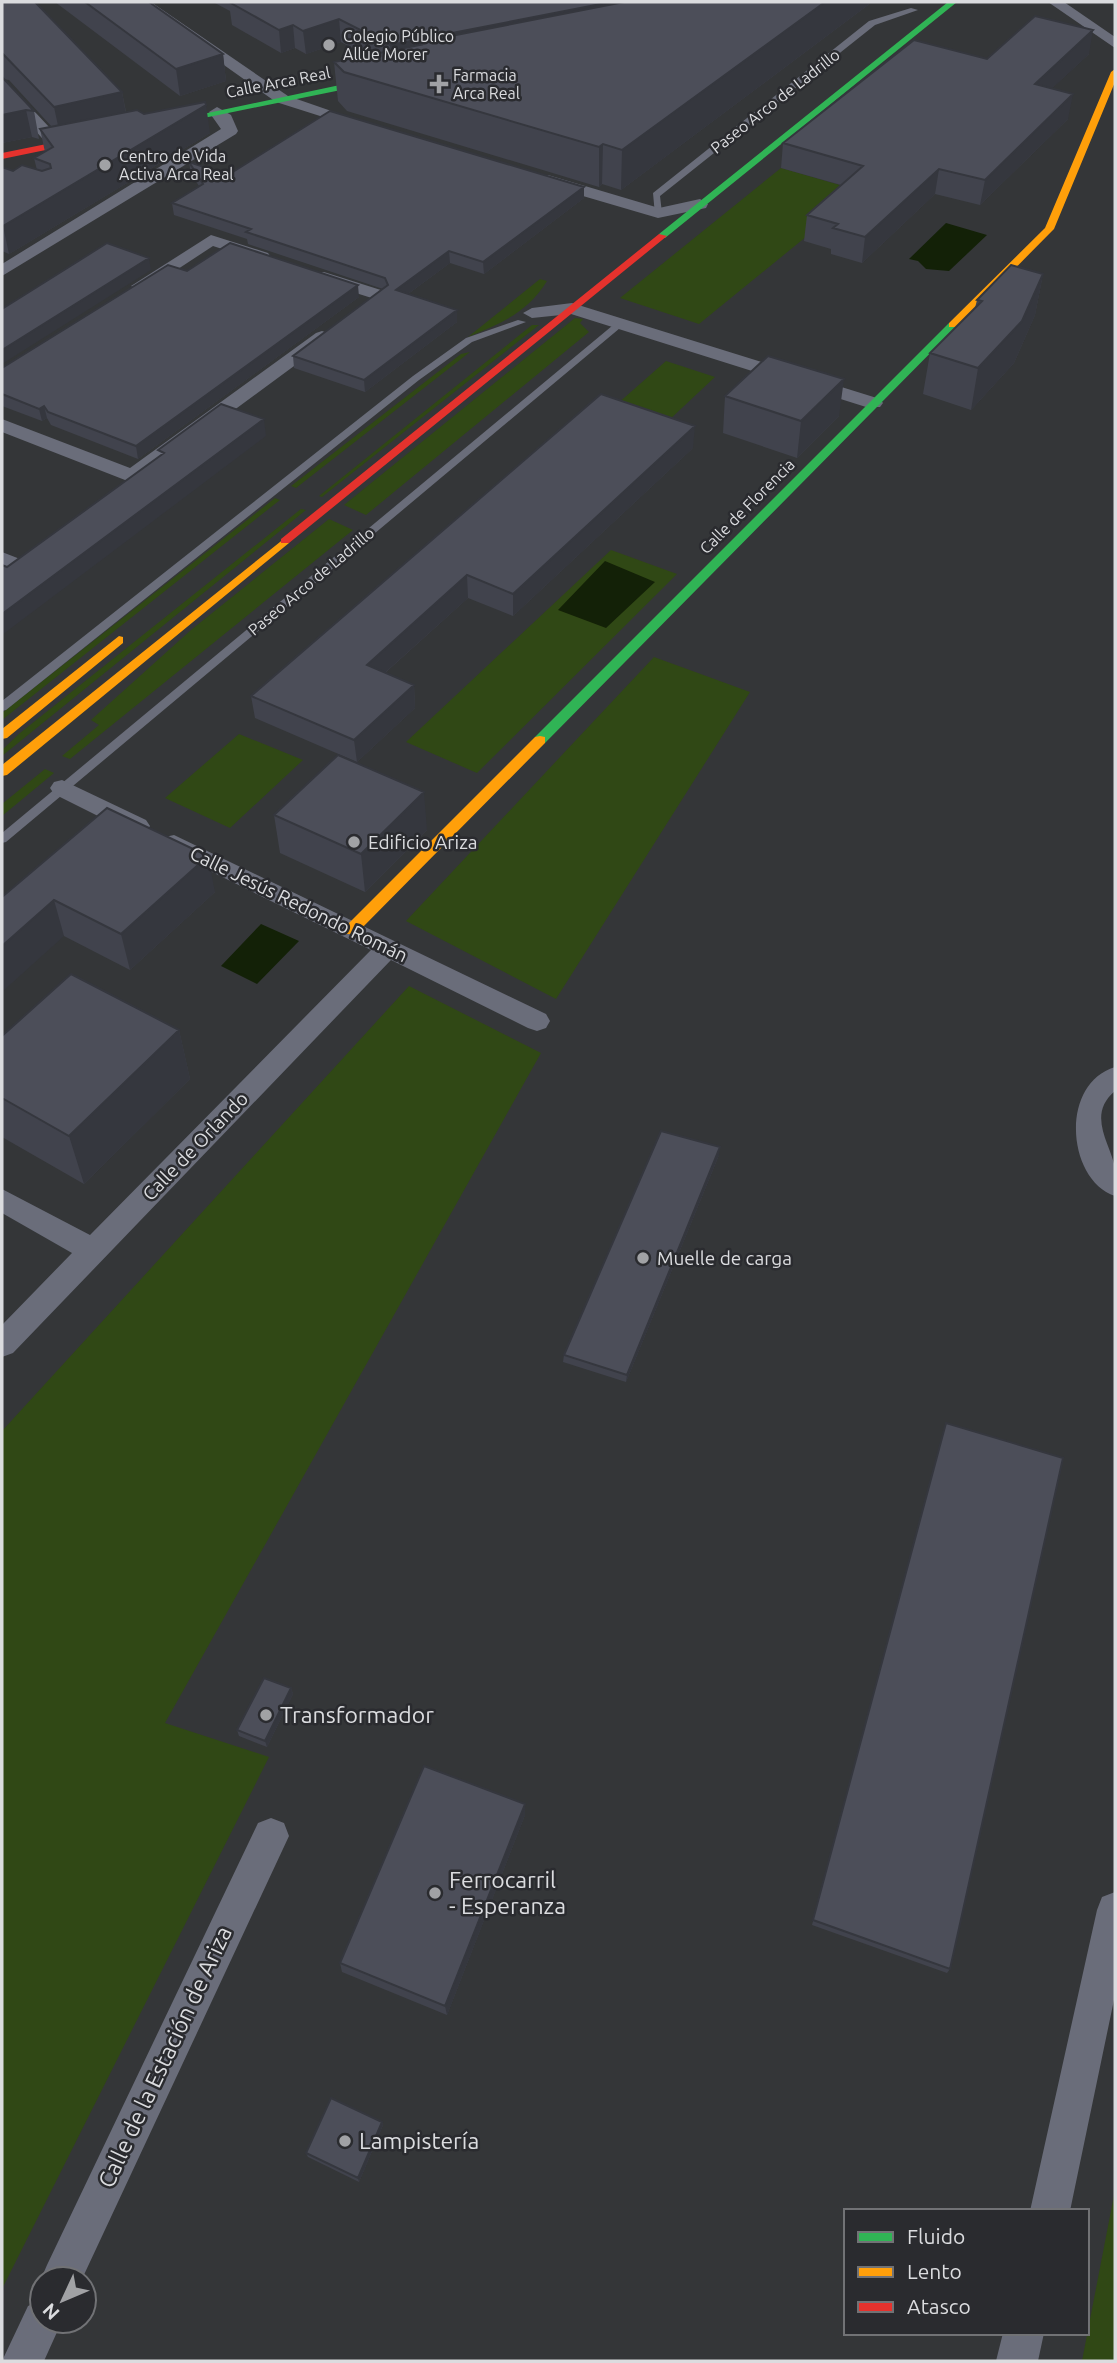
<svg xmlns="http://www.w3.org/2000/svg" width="1117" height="2363" font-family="Ubuntu,sans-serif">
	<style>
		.green { fill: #304815 }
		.water { fill: #132107 }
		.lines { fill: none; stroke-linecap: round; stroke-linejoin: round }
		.lane { fill: #6a6d7a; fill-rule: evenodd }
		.street { fill: #6a6d7a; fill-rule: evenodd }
		.fast { fill: #30b455; fill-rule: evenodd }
		.slow { fill: #ff9f0a; fill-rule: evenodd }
		.jam { fill: #e5322d; fill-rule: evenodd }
		.wall { fill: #41434d }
		.shaded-wall { fill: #35373e }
		.building { fill: #4c4e59; stroke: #35373e; stroke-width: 2 }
		.poi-dot { fill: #a1a2a5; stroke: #2a2b2f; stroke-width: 2.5 }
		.labels { text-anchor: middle; stroke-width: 5; stroke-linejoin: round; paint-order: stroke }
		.far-poi-label { font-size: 16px; fill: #dbdcdf; stroke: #2a2b2f; text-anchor: start }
		.far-street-label { font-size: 16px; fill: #dbdcdf; stroke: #2a2b2f }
		.poi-label { font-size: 19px; fill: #dbdcdf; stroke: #2a2b2f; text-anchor: start }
		.street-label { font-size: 19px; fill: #dbdcdf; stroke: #2a2b2f }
		.near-poi-label { font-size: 23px; fill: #dbdcdf; stroke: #2a2b2f; text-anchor: start }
		.near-street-label { font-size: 23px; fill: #dbdcdf; stroke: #2a2b2f }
	</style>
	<rect width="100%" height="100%" fill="#343638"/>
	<path class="green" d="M781 168 857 190 839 210 699 324 620 298Z
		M540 279 547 281C527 313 502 323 468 337Z
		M575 318 583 319 580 323 589 332 366 515 344 505Z
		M532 325H539L322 497 319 496Z
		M470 352 296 488 291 486 461 354Z
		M666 361 715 377 667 422 616 405Z
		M275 498 280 500 2 720V713Z
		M301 509 306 510 2 756V750L20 733Z
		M329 519 353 530 70 759 62 756 99 725 91 720 191 630Z
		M611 550 677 574 477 773 406 742Z
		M654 657 750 692 556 999 406 921Z
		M239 734 303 760 230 828 165 798Z
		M45 769 54 773 2 816V804Z
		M409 986 541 1053 165 1723 269 1757 2 2289V1431Z
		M1115 2190V2361H1082Z"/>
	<path class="water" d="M946 223 987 235 949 271 926 269 918 261 909 259Z
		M605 561 655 582 606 628 558 610Z
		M261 924 299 941 257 984 221 966Z"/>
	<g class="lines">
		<path class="lane" d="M911 8 918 10 875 25 660 196 662 213 655 215 653 193 869 21Z
			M518 320 526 322 472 342 419 380 6 710 2 711V701L413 376 466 338Z
			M618 321 626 323 6 842 2 843V833Z"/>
		<path class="street" d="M135 2H151L288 96 369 124 361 129 276 102Z
			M1048 2H1064L1115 37V48Z
			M2 80 7 82 63 142V148H51L2 94Z
			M217 107 231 115 238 131 236 134 2 276V264L221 129 209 112Z
			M548 175 659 208 700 199 708 204 706 208 658 218 542 184V176Z
			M211 235 268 253 271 257 262 262 213 246 146 290 140 291 131 286Z
			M324 272 384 291 387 295 378 300 318 281 315 277 318 273Z
			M572 303 880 399 883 403 880 407H866L571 314 532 318 523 313 532 308Z
			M322 331 328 333 331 337 328 341 139 480H125L2 432V419L130 468 316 333Z
			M2 552 20 559 23 563 13 569 2 566Z
			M62 780 146 820 150 826 146 832H130L54 794 50 788 54 782Z
			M174 835 546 1014 550 1021 546 1028 537 1031 528 1028 391 960 13 1353 2 1357V1325L72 1253 2 1213V1189L90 1235 371 950 165 849 162 843 165 837Z
			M1115 1067V1091C1086 1115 1111 1144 1115 1168 1117 1177 1115 1188 1115 1196 1067 1180 1059 1084 1115 1067Z
			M271 1818 284 1823 289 1836 82 2279H42V2282L41 2279 47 2265 258 1823Z
			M1115 1892V1995L1070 2211H1030L1097 1910 1102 1897Z
			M42 2300V2321H62L44 2361H2L28 2306Z
			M1003 2333H1044L1038 2361H996Z"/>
		<path class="fast" d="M948 2H957L665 238H659V234Z
			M387 75 390 76V80L155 128 151 125Z
			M949 323 958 325 545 743H535V737Z"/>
		<path class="slow" d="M1115 69V82L1054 229 957 327H949V323L1045 228 1111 72Z
			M285 538 289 539V543L7 775 2 776V765Z
			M119 636 123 637V643L7 738 2 739V729Z
			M540 736 545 737V743L356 934H346L344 930 346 926 535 737Z"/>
		<path class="jam" d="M96 134 101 137 99 139 2 159V153Z
			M659 234 667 236 289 543H281V539Z"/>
	</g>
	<path class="wall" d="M2 2 122 92 126 112 144 114 210 133 9 254 2 251V167L13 171 37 170 34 158 45 152 40 129 52 127 9 80 3 79 34 111 39 139 32 137 2 143Z
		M55 2H149L223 54 226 81 180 96Z
		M213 2H872L621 190 602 184 599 187 347 111 338 101 334 62 367 56 341 42 306 54 295 48 281 53 232 25 230 11Z
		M1089 54 1052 88 1068 119 980 205 935 194 862 263 831 254V249L804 241 807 215 841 185 781 168 783 143 987 59Z
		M189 162 228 175 584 187V198L484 274 450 263 408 294 457 310V322L365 392 294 368 293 356 383 289 248 244 247 239 174 215 172 203 199 186 191 174Z
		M187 271 359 297 138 459 51 425 47 418 42 421 2 406V368Z
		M1043 274 1035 315 1014 363 971 410 923 394 930 353 975 308 977 300Z
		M725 396 839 416 797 458 723 433Z
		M693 448 513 616 468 598 385 673 414 685 415 708 357 762 255 718 251 696Z
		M274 815 427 830 365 892 280 853Z
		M215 892 130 970 64 936 2 897Z
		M179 1030 190 1079 84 1184 2 1137V1036Z
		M719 1155 626 1382 563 1362 564 1355Z
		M946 1423 950 1969 947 1973 812 1925Z
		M291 1688 293 1694 267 1747 239 1736 237 1730Z
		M525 1815 447 2015 342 1972 340 1963Z
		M382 2122 383 2125 359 2182 308 2157 306 2153Z"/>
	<path class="shaded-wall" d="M611 2H630L415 43 416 64 392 68 390 45Z
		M825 2H872L621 190 622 150Z
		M339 19 341 42 306 54 303 31Z
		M293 25 295 48 281 53 279 30Z
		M1093 30 1089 54 1031 108 1035 84Z
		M223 54 226 81 180 96 176 69Z
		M122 92 127 120 60 135 54 107Z
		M1073 94 1068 119 980 205 985 180Z
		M206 105 210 133 9 254 3 226Z
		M26 110 32 137 2 143V115Z
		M603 144 602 184 599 187V147Z
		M939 169 935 194 862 263 865 237Z
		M584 187V198L484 274 483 262Z
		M449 251 450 263 397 302 396 290Z
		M149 258 151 270 2 364V350Z
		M1043 274 1035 315 1014 363 971 410 978 368Z
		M358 285 359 297 138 459 136 446Z
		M457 310V322L365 392 364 380Z
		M844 379 839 416 797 458 801 421Z
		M44 406 47 418 42 421 39 409Z
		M264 419 266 436 2 635V614Z
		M695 426 693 448 513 616V594Z
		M467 575 468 598 369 687 367 665Z
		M414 685 415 708 357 762 354 740Z
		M424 792 427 830 365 892 361 854Z
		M208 856 215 892 130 970 121 934Z
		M54 900 64 936 2 992V946Z
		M179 1030 190 1079 84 1184 69 1136Z
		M720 1147 719 1155 626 1382 627 1375Z
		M291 1688 293 1694 267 1747 265 1741Z
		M525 1804V1815L447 2015 445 2006Z
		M382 2122 383 2125 359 2182 358 2178Z"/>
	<path class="building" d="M2 2H35L122 92 54 107 2 53Z
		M85 2H149L223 54 176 69Z
		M229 2H611L390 45 339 19 303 31 293 25 279 30Z
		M624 2H825L622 150 603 144 599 147 344 72 334 62 420 45 415 43Z
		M1035 16 1093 30 1035 84 1073 94 985 180 939 169 865 237 833 228 838 224 807 215 863 166 783 143 914 40 987 59Z
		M2 77 34 111 26 110 2 115Z
		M205 102 206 105 3 226 2 225V167L13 171 22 165 42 171 51 168 50 164 34 158 53 147 40 129 137 110 144 114Z
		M330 111 584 187 483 262 449 251 396 290 457 310 364 380 293 356 388 285 385 278 246 232 251 229 172 203 203 184 189 162 228 175Z
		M107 243 149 258 2 350V309Z
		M230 243 358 285 136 446 48 412 44 406 39 409 2 394V368L168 265 187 271Z
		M1011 265 1043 274 1022 321 978 368 930 353 982 301 977 300Z
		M768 356 844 379 801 421 725 396Z
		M601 394 695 426 513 594 467 575 367 665 414 685 354 740 251 696Z
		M221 404 264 419 2 614V565L7 567 164 453 158 450Z
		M338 755 424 792 361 854 274 815Z
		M107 808 208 856 121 934 54 900 2 946V897Z
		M71 974 179 1030 69 1136 2 1098V1036Z
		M661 1131 720 1147 627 1375 564 1355Z
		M946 1423 1063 1458 950 1969 813 1920Z
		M264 1678 291 1688 265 1741 237 1730Z
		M424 1766 525 1804 445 2006 340 1963Z
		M331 2098 382 2122 358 2178 306 2153Z"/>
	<g class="poi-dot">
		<circle cx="329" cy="45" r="7"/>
		<path d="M435.5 73.5h7v7h7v7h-7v7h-7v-7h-7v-7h7z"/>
		<circle cx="105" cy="165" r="7"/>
		<circle cx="354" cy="842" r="7"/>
		<circle cx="643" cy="1258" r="7"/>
		<circle cx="266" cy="1715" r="7"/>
		<circle cx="435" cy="1893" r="7"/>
		<circle cx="345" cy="2141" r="7"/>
	</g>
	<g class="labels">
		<g class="far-poi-label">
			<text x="343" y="42">Colegio Público<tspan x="343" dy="18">Allúe Morer</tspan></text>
			<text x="453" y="81">Farmacia<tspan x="453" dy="18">Arca Real</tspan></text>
			<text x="119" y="162">Centro de Vida<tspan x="119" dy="18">Activa Arca Real</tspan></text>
		</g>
		<g class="far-street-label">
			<text transform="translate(278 82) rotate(-11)" y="6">Calle Arca Real</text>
			<text transform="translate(775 101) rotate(-38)" y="6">Paseo Arco de Ladrillo</text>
			<text transform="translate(747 506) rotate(-45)" y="6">Calle de Florencia</text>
			<text transform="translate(311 581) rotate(-40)" y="6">Paseo Arco de Ladrillo</text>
		</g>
		<g class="poi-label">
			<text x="368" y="849">Edificio Ariza</text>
			<text x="657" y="1265">Muelle de carga</text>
		</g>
		<g class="street-label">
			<text transform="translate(299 904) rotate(26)" y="7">Calle Jesús Redondo Román</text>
			<text transform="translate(195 1146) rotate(-46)" y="7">Calle de Orlando</text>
		</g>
		<g class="near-poi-label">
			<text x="280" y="1723">Transformador</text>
			<text x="449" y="1888">Ferrocarril<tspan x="449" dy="26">- Esperanza</tspan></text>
			<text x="359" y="2149">Lampistería</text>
		</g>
		<g class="near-street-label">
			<text transform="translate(165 2057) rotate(-65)" y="8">Calle de la Estación de Ariza</text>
		</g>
	</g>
	<rect width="1117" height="2363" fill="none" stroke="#dbdcdf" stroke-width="7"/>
	<rect x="844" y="2209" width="245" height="126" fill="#2a2b2f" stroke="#717275" stroke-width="2"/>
	<rect x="858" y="2232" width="35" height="10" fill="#30b455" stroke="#717275" stroke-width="2"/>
	<text x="907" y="2244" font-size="21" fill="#dbdcdf">Fluido</text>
	<rect x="858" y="2267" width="35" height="10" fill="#ff9f0a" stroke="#717275" stroke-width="2"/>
	<text x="907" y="2279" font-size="21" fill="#dbdcdf">Lento</text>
	<rect x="858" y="2302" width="35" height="10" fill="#e5322d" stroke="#717275" stroke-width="2"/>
	<text x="907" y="2314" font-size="21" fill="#dbdcdf">Atasco</text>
	<g transform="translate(63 2300) rotate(226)"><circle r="33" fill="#2a2b2f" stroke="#717275" stroke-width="2"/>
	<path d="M0-5L12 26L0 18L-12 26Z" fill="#a1a2a5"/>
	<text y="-10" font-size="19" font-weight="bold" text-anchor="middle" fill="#dbdcdf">N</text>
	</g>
</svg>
